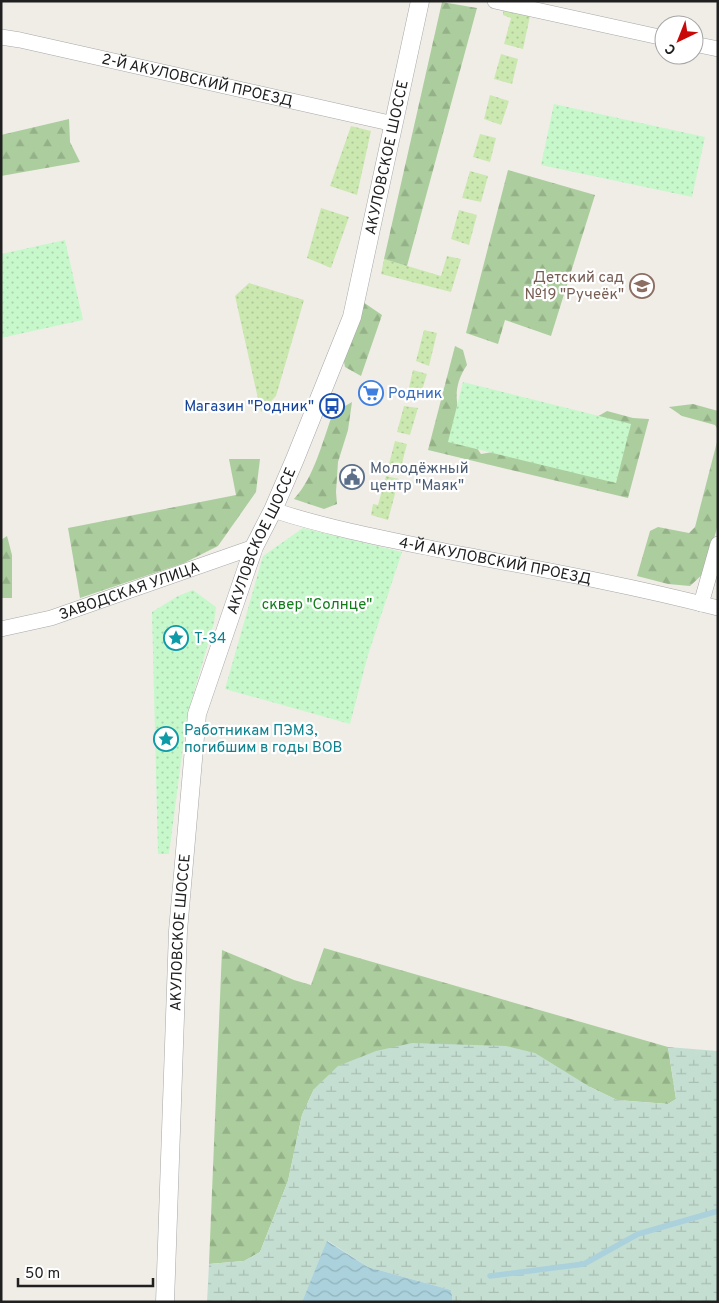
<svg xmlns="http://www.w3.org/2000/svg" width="719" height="1303" font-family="Overpass,sans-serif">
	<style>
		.grass { fill: url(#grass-dots) }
		.forest { fill: url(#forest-firs) }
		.wetland { fill: url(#wetland-marsh) }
		.park { fill: url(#park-dots) }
		.water { fill: url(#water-waves) }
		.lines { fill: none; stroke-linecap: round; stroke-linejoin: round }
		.stream { stroke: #aad1dc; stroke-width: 5.5 }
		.minor-casing { stroke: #a7a7a7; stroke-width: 16 }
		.tertiary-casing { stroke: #a7a7a7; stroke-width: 19 }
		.minor { stroke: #fff; stroke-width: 15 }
		.tertiary { stroke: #fff; stroke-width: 18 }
		.labels { text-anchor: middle; stroke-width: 4.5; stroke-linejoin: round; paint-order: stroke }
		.street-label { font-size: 15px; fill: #202020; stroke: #fff }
		.education-label { font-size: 15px; fill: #785e54; stroke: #fff; text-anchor: end }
		.shop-label { font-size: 15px; fill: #366cbe; stroke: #fff; text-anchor: start }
		.transit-label { font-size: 15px; fill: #164399; stroke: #fff; text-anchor: end }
		.service-label { font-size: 15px; fill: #4e5e75; stroke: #fff; text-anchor: start }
		.park-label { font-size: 15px; fill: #107d1a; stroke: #fff }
		.culture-label { font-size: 15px; fill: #0d838f; stroke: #fff; text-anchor: start }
	</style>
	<defs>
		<pattern id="grass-dots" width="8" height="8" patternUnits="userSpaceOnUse" patternTransform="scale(1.25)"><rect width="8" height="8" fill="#cbe8b0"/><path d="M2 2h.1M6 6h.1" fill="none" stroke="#aec797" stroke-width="1.8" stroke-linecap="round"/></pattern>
		<pattern id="forest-firs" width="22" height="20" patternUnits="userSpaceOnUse" patternTransform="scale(1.25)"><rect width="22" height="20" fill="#acce9e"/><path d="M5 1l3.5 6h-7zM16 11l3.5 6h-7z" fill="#94b188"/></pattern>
		<pattern id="wetland-marsh" width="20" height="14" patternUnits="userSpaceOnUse" patternTransform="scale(1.25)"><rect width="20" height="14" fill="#c5ded2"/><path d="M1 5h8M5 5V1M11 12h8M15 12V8" fill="none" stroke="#a9beb4"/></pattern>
		<pattern id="park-dots" width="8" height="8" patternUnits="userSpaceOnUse" patternTransform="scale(1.25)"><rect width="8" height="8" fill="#c7f8cb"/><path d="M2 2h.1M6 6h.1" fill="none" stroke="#abd4ae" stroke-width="1.8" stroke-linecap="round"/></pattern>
		<pattern id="water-waves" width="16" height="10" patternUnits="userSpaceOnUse" patternTransform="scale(1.25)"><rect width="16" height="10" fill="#aad1dc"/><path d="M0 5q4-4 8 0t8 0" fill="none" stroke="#92b3bc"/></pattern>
	</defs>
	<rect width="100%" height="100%" fill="#f0ede7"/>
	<path class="grass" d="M503 9 530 16 523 49 504 44 511 18 503 15Z
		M501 54 518 59 512 84 494 79Z
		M490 95 509 101 501 125 484 119Z
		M351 126 371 131 357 195 330 186Z
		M480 134 496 138 490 162 473 157Z
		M470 171 488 176 481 202 462 198Z
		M321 208 349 217 331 268 307 258Z
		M459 210 477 215 469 245 451 239Z
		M447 256 461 259 451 292 381 274 384 259 441 276Z
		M249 283 304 300 276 396 261 412 235 296Z
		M424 330 437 333 429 366 416 361Z
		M413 370 427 374 419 400 407 396Z
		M404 406 418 408 410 435 397 432Z
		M395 441 407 444 400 471 388 468Z
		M386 476 399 479 388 520 371 515 373 504 378 505Z"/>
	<path class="forest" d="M442 2 477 8 407 266 384 259Z
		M69 119 70 142 80 162 1 176V135Z
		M508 170 595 195 551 336 505 320 498 344 466 333Z
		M363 302 382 315 361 376 345 367 343 357Z
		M455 346 463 350 467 365C445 397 462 426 481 454L505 450 571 432 607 411 633 418 649 419 628 498 428 450Z
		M352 402 348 430 338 462 336 492 337 504 324 509 294 499C315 476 322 442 333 413Z
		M693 404 718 411V430L715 425 682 416 669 407Z
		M718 438V524L705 572 690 586 668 584 637 576 650 531 658 527 689 533 695 527Z
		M229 459H260L256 492 218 546 184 563 80 598 68 528 236 495Z
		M7 536 12 555V598H1V540Z
		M324 948 668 1047 676 1099 668 1104 617 1100 590 1087 314 1089 302 1115 288 1181 260 1252 244 1261 209 1264 222 950 294 980 311 985Z"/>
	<path class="wetland" d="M412 1043 506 1046 535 1053 590 1087 617 1100 668 1104 676 1099 668 1047 718 1051V1302H453L451 1290 368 1267 328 1241 302 1302H207L209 1264 244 1261 260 1252 288 1181 302 1115 314 1089 338 1066 376 1051Z"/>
	<path class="park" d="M554 104 705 137 692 197 541 165Z
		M65 240 83 320 1 338V254Z
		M463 382 631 424 616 483 448 442Z
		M303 528 402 552 368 655 350 724 225 689 263 556Z
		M193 590 216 607 214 623 187 716 169 854H158L152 612 178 596Z"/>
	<path class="water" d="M327 1241 368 1267 451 1290 453 1302H302Z"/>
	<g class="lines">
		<path class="stream" d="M490 1276 584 1264 638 1234 718 1211"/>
		<defs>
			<g id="minor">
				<path d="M495 1 664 38"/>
				<path id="s1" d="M1 37 20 40 394 124"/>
				<path d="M694 44 718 49"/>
				<path id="s2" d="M273 510C331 529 391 540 450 552 540 569 629 585 718 608"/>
				<path d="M701 604 718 544"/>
				<path id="s3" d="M1 629 51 618 254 547"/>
			</g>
			<g id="tertiary">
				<path id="s4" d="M165 1302 178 931 197 714 254 547 273 510 295 459 352 317 420 1"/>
			</g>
		</defs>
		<use href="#minor" class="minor-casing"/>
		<use href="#tertiary" class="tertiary-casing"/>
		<use href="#minor" class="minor"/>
		<use href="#tertiary" class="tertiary"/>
	</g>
	<defs>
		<symbol id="school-ring" viewBox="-11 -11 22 22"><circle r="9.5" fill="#fff" stroke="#8d6e63" stroke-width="1.5"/><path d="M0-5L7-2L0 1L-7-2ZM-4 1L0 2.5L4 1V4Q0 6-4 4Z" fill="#8d6e63"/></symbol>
		<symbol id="supermarket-ring" viewBox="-11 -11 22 22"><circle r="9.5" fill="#fff" stroke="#3f7fe0" stroke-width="1.5"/><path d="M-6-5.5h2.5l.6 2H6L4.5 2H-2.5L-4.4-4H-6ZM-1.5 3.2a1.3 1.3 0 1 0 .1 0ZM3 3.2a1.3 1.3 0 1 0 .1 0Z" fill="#3f7fe0"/></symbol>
		<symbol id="bus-ring" viewBox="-11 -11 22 22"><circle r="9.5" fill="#fff" stroke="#1a4fb4" stroke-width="1.5"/><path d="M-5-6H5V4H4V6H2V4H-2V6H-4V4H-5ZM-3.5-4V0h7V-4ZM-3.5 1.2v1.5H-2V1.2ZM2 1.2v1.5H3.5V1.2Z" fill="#1a4fb4"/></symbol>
		<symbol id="civic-ring" viewBox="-11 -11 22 22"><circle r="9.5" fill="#fff" stroke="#5c6f8a" stroke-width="1.5"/><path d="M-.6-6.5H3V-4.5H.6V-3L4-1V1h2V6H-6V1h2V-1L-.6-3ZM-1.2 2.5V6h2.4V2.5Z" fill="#5c6f8a"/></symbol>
		<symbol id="sight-ring" viewBox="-11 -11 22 22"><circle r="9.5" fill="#fff" stroke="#0f9aa8" stroke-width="1.5"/><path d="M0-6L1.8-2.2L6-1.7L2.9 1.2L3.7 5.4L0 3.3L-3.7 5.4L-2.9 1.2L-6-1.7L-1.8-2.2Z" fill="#0f9aa8"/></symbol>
	</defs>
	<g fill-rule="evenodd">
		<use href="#school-ring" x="628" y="272" width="28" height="28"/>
		<use href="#supermarket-ring" x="357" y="379" width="28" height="28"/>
		<use href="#bus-ring" x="318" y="392" width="28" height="28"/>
		<use href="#civic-ring" x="338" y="463" width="28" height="28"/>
		<use href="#sight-ring" x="162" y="624" width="28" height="28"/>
		<use href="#sight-ring" x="152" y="725" width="28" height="28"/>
	</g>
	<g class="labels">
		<g class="street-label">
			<text dy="5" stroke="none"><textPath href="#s1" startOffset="201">2-Й АКУЛОВСКИЙ ПРОЕЗД</textPath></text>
			<text dy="5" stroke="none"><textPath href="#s4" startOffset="1179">АКУЛОВСКОЕ ШОССЕ</textPath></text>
			<text dy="5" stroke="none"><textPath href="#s4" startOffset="774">АКУЛОВСКОЕ ШОССЕ</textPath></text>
			<text dy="5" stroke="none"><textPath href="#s2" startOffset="228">4-Й АКУЛОВСКИЙ ПРОЕЗД</textPath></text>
			<text dy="5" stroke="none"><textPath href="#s3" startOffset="134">ЗАВОДСКАЯ УЛИЦА</textPath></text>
			<text dy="5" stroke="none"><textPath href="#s4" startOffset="370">АКУЛОВСКОЕ ШОССЕ</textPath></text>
		</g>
		<g class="education-label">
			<text x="624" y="282">Детский сад<tspan x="624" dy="17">№19 "Ручеёк"</tspan></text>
		</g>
		<g class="shop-label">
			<text x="388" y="398">Родник</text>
		</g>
		<g class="transit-label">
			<text x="314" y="411">Магазин "Родник"</text>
		</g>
		<g class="service-label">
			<text x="370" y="473">Молодёжный<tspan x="370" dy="17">центр "Маяк"</tspan></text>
		</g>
		<g class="park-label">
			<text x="317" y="609">сквер "Солнце"</text>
		</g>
		<g class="culture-label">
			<text x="194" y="643">Т-34</text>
			<text x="184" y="735">Работникам ПЭМЗ,<tspan x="184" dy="17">погибшим в годы ВОВ</tspan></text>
		</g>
	</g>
	<rect width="719" height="1303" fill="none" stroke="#202020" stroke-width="5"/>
	<g transform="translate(679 40) rotate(223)"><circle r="24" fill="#ffffff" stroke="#a6a6a6"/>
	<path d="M0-4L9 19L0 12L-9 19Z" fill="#c90908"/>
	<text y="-8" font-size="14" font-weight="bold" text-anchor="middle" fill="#202020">С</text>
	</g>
	<path d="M18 1278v8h135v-8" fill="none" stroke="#202020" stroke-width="2.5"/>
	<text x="25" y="1278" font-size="15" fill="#202020" stroke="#ffffff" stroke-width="4" paint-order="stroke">50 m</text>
</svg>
